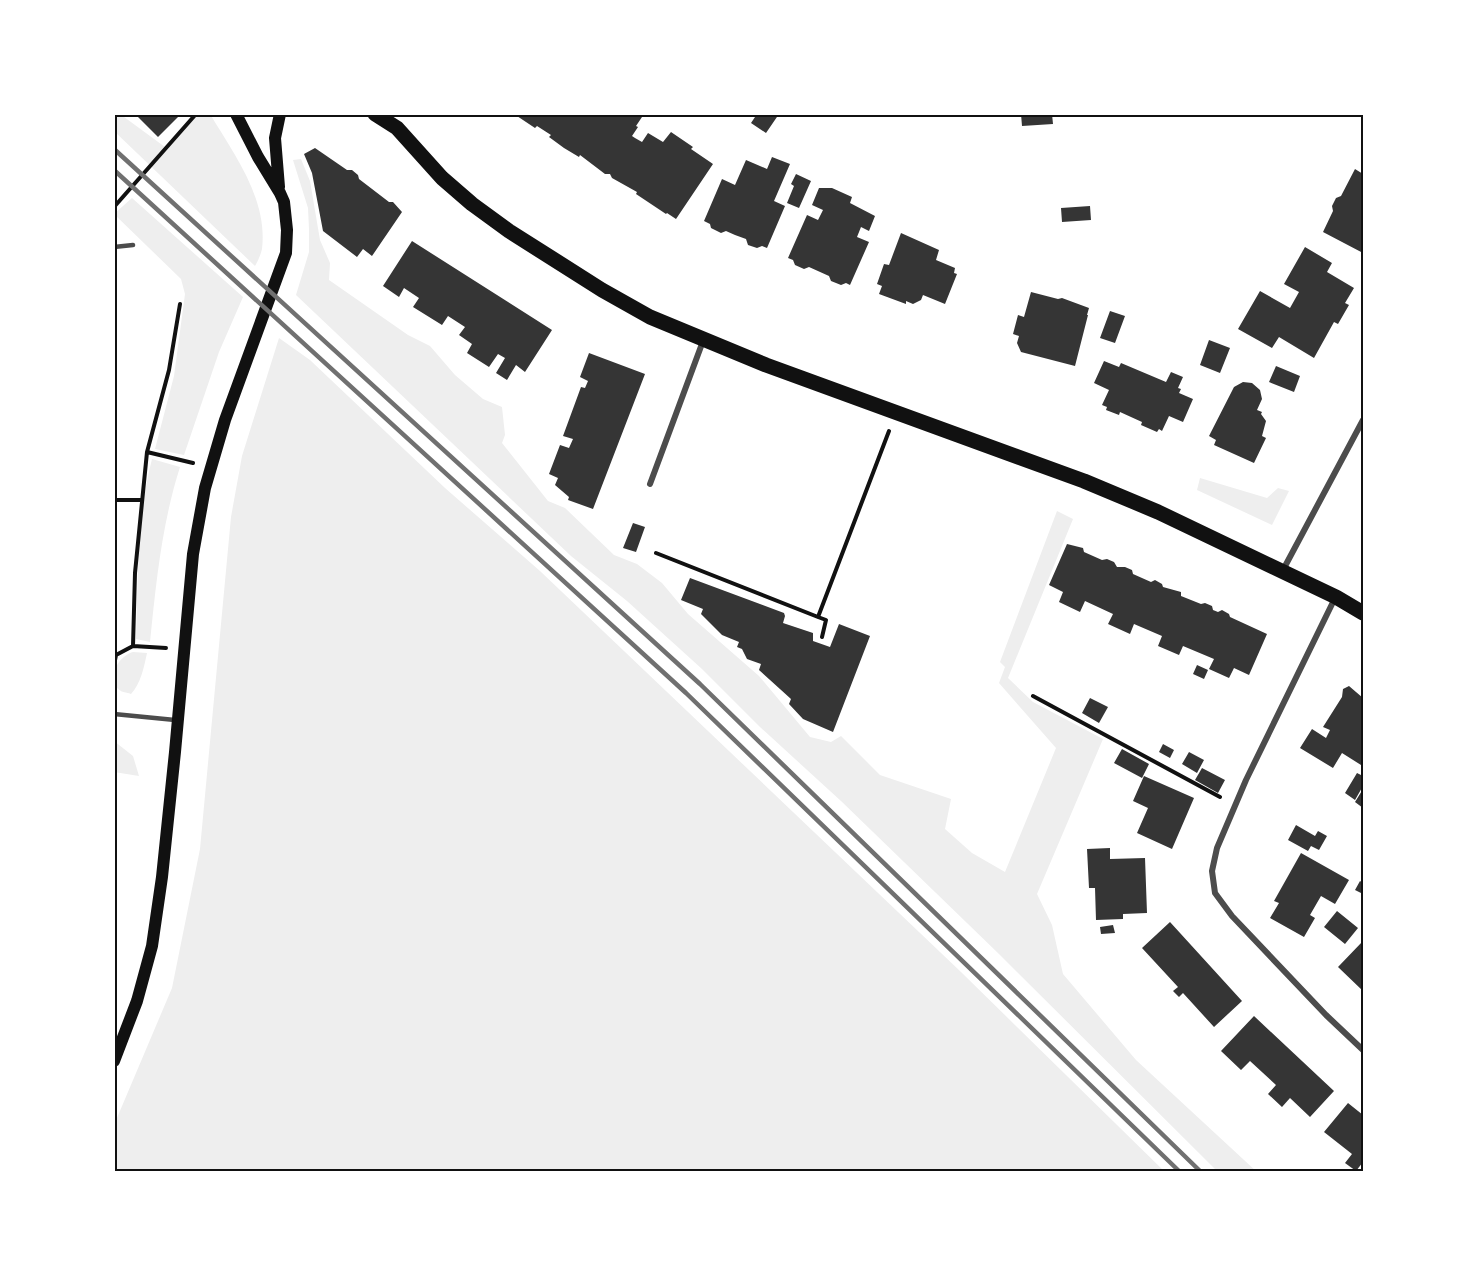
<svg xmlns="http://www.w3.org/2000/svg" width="1477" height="1286" font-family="Rubik,sans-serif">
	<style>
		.green { fill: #eee }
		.building { fill: #353535 }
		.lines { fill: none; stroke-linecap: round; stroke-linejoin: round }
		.path { stroke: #111; stroke-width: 4 }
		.service { stroke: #4c4c4c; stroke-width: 4.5 }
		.minor { stroke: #4c4c4c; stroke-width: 6 }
		.secondary { stroke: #111; stroke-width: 12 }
		.primary { stroke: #111; stroke-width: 15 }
		.rail { stroke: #707070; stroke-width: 4.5 }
		.neatline { fill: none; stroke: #111; stroke-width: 2 }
	</style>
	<rect width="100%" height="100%" fill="#fff"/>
	<path class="green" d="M114 114H120L165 147 196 114H210C234 154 268 199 262 249 261 254 258 261 255 266L114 131Z
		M301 159 310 181 320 240 330 263 329 280 408 335 430 346 455 375 483 399 502 407 505 435 502 443 548 501 565 508 614 555 637 564 662 583 688 614 759 676 810 737 831 742 841 736 880 775 951 799 945 829 972 853 1005 872 1056 748 999 683 1005 667 1000 662 1057 511 1073 519 1008 678 1033 702 1103 739 1037 894 1052 925 1063 974 1136 1060 1257 1172H1218L999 954 841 801 760 727 702 669 627 601 571 556 296 295 309 252V229L308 208 293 160Z
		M132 198 243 297 219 352 184 455 155 449 174 376 185 294 181 279 114 214Z
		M279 338 310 360 445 488 540 571 961 972 1165 1172H114V1125L172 988 200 849 231 517 242 456Z
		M152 459 180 467C162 523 156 583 150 642L136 639C138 579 137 517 152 459Z
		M1200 478 1267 498 1278 488 1289 491 1272 525 1197 490Z
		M133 652 147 653C144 667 141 683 131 694 130 693 122 692 121 691 104 681 118 656 133 652Z
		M114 741 133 756 139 776 114 772Z"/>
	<path class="building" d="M135 114H181L158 137Z
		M514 114H644L636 126 638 127 632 136 635 138 642 142 648 133 663 142 671 132 693 147 691 149 713 164 676 219 667 213 666 214 636 194 637 192 612 178 610 174H605L580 155 579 157 564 148 549 137 551 135 537 126 535 128Z
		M757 114H779L766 133 751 123Z
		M1021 114H1052L1053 124 1022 126Z
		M315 148 347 170H352L358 175 359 179 389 202H393L402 212 372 256 363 249 357 257 323 231 312 173 304 154Z
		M772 157 790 164 774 201 785 206 767 248 762 246 757 248 748 245 746 239 735 235 726 231 721 233 711 228 710 224 704 221 722 179 735 185 746 160 767 169Z
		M1355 169 1363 174V253L1323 232 1333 211 1332 206 1336 198 1341 196Z
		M796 174 811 181 799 208 787 203 794 186 791 184Z
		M819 188H832L852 197 850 203 875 216 869 231 861 227 857 237 869 242 850 285 846 283 841 285 831 281 829 276 809 267 804 269 795 265 793 260 788 258 807 215 818 220 823 210 812 205Z
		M1090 206 1091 220 1062 222 1061 208Z
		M901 233 939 250 936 260 955 268 954 273 957 274 945 304 923 295 921 300 913 304 906 301V304L879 294 882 286 877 284 884 264 889 265Z
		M412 241 552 330 525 372 516 365 507 380 496 373 505 358 498 354 489 367 467 353 472 344 459 335 465 327 448 316 442 325 413 307 419 298 404 288 399 297 383 286Z
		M1305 247 1332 263 1327 272 1354 288 1345 303 1349 305 1338 324 1334 322 1314 358 1279 337 1272 348 1238 329 1260 291 1290 308 1299 292 1284 284Z
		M1031 292 1058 299 1062 298 1089 308 1087 315H1088L1075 366 1021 352 1017 343 1019 336 1013 334 1018 315 1024 317Z
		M1110 311 1125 316 1115 343 1100 338Z
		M1209 340 1230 348 1220 373 1200 365Z
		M589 353 645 374 593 509 568 500 569 497 555 485 558 478 549 474 560 445 569 448 573 439 563 436 581 387 585 388 588 381 580 377Z
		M1104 361 1119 367 1121 363 1166 382 1171 372 1183 377 1178 388 1181 389 1179 393 1193 399 1183 422 1169 416 1162 431 1159 429 1157 432 1141 425 1142 422 1120 412 1119 415 1106 410 1107 407 1102 405 1109 390 1094 383Z
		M1276 366 1300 376 1294 392 1269 382Z
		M1243 382 1252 383 1260 390 1262 399 1257 410 1262 412 1261 414 1266 421 1262 436 1266 438 1254 463 1214 445 1216 440 1209 436 1234 387Z
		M633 523 645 527 636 552 623 548Z
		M1067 544 1083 548 1084 552 1102 560 1107 559 1114 562 1117 567H1125L1132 570 1133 574 1151 582 1155 580 1162 584 1163 587 1181 592V596L1201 604 1205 603 1212 606 1213 610 1218 612 1222 610 1229 614 1230 617 1267 634 1249 675 1234 668 1229 678 1209 669 1214 659 1183 646 1179 655 1158 646 1162 636 1134 624 1130 634 1108 624 1113 614 1085 601 1080 612 1059 602 1063 592 1049 585Z
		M690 578 784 613 785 616 783 623 813 633V641L830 647 839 624 870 636 833 732 803 719 789 704 791 699 759 670 761 664 747 659 742 649 737 647 739 642 722 635 701 614 703 609 681 600Z
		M1197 665 1208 670 1204 679 1193 674Z
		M1349 686 1363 698V763L1361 765 1342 753 1333 768 1300 748 1312 729 1326 738 1330 730 1323 727 1342 697 1343 689Z
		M1090 698 1108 707 1099 723 1082 713Z
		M1163 744 1174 750 1170 758 1159 752Z
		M1122 749 1149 764 1142 778 1114 763Z
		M1189 752 1204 760 1197 773 1182 764Z
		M1202 768 1225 780 1218 793 1195 780Z
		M1357 773 1363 776V786L1355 800 1345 793Z
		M1144 776 1194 798 1172 849 1137 833 1148 808 1133 801Z
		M1363 789V808L1355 802Z
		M1296 825 1315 836 1318 831 1327 836 1319 850 1311 846 1308 851 1288 840Z
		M1110 848V859L1145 858 1147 913 1123 914V919L1096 920 1095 888H1089L1087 849Z
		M1301 853 1349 880 1335 904 1321 896 1310 915 1315 918 1304 937 1270 918 1279 903 1274 901Z
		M1360 881 1363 883V894L1355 890Z
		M1337 911 1358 928 1345 944 1324 927Z
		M1170 922 1242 1001 1214 1027 1183 993 1179 997 1173 991 1178 987 1142 948Z
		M1113 925 1115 933 1101 934 1100 927Z
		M1362 942 1363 943V991L1338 967Z
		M1254 1016 1334 1091 1310 1117 1290 1098 1282 1107 1268 1094 1276 1085 1250 1061 1241 1070 1221 1051Z
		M1348 1103 1363 1115V1162L1356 1171 1345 1163 1352 1154 1324 1132Z"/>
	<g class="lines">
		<path class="path" d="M114 207 196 114
			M147 452 193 463
			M114 500H141
			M656 553 818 617
			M822 637 826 620 818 617 889 431
			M133 646 135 573 147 452 169 370 180 304
			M114 665 116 655 133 646 166 648
			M1033 696 1220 797"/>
		<path class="service" d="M114 247 133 245
			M114 714 175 720"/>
		<path class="minor" d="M650 484 703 341
			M1283 570 1363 420
			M1335 598 1246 780 1217 848 1212 871 1215 893 1232 916 1326 1015 1363 1050"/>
		<path class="secondary" d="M279 187 275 138 280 114
			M114 1061 137 1001 152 946 162 877 175 752 193 554 205 488 225 420 286 253 287 230 284 202 280 193 258 157 236 114"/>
		<path class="primary" d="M375 114 397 128 442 178 472 204 509 231 602 290 650 317 766 365 1084 481 1158 512 1336 597 1363 613"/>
		<path class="rail" d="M114 149 700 684 1201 1172
			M114 170 686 693 1180 1172"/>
	</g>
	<rect width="1477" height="1286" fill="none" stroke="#ffffff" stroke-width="231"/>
	<rect x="116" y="116" width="1246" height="1054" class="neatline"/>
</svg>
